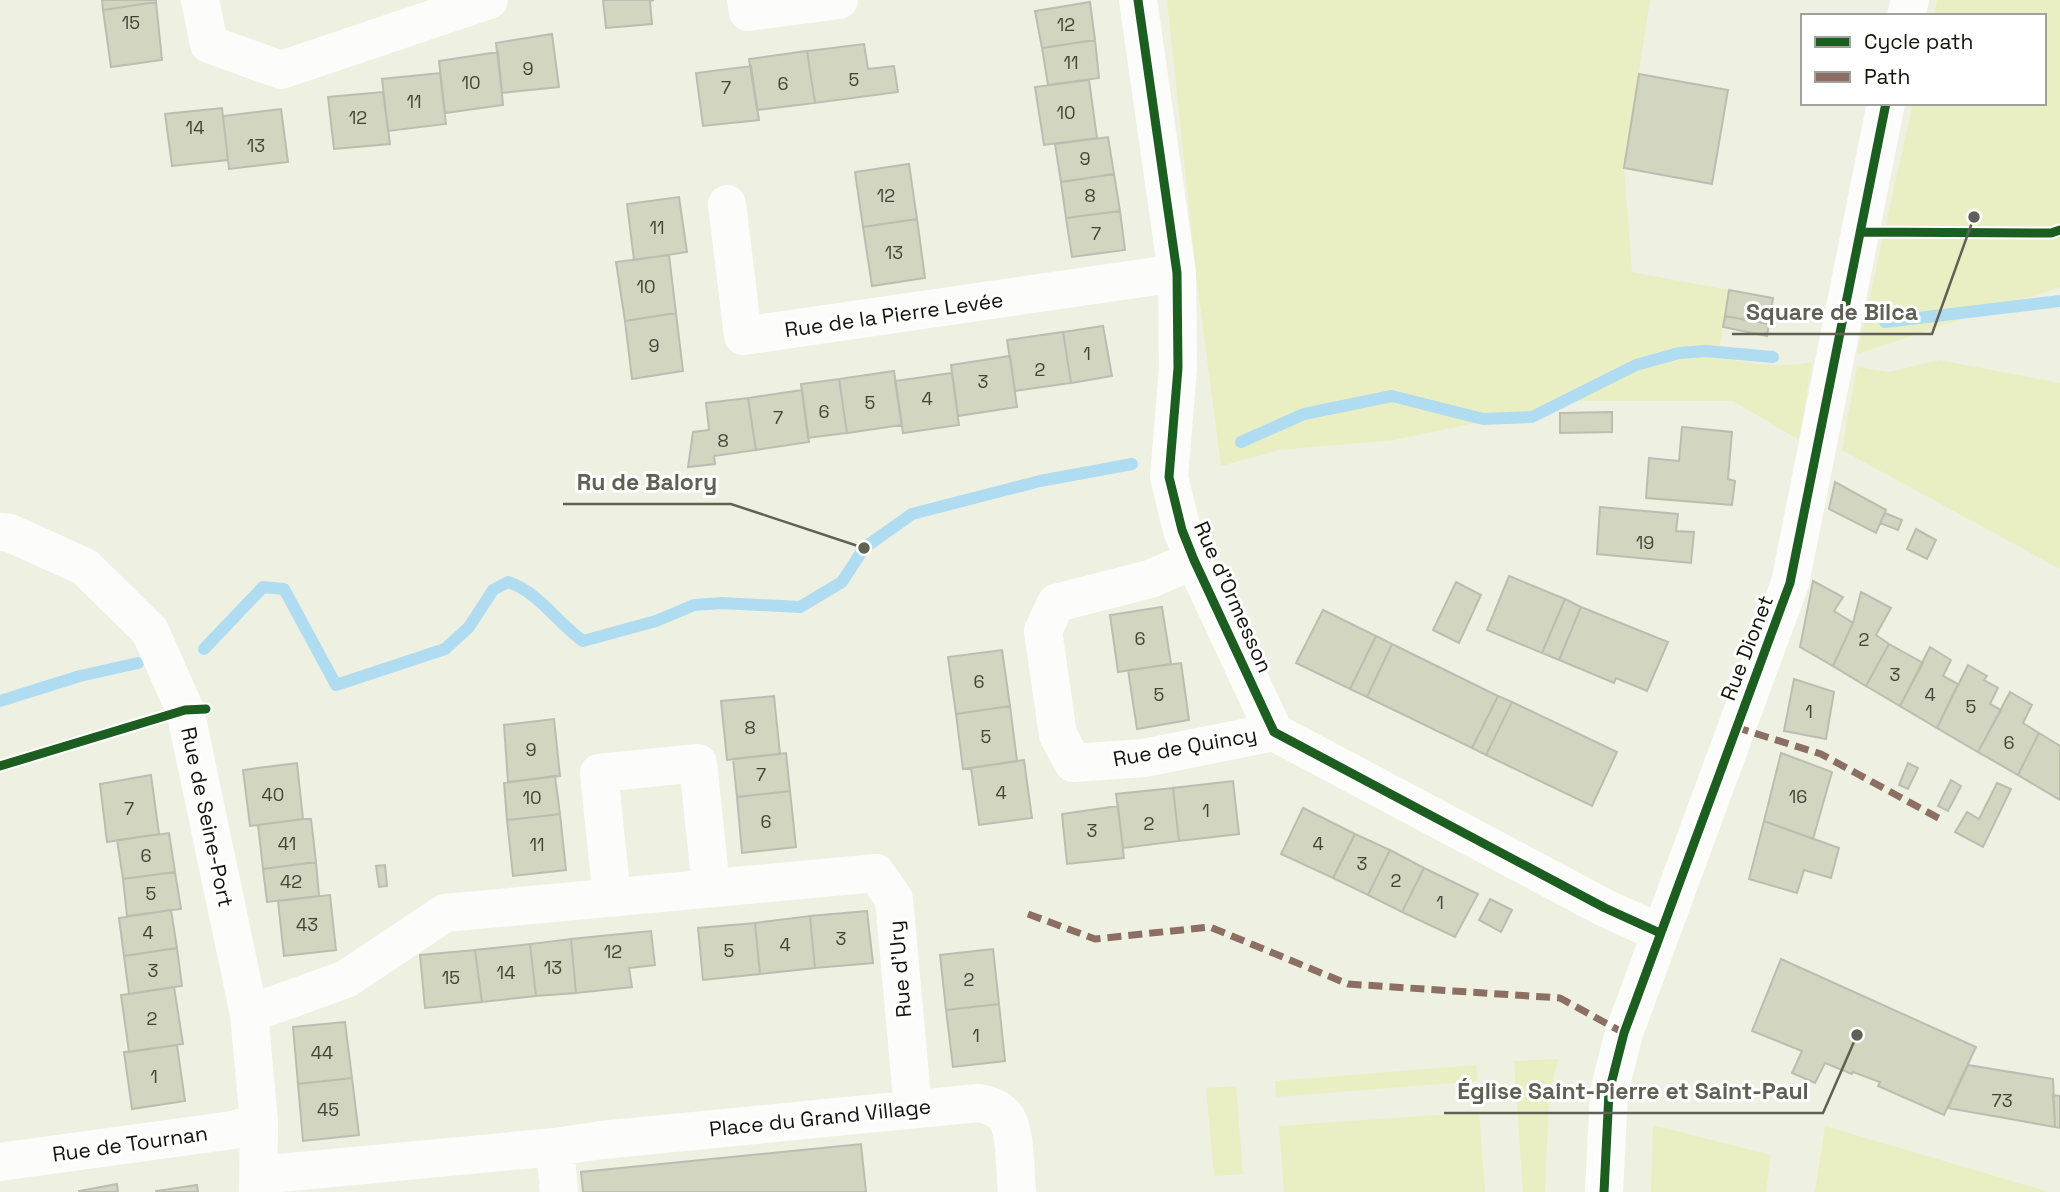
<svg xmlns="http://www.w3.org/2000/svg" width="2060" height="1192" font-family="'Space Grotesk',sans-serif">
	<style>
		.green { fill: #e9efc2 }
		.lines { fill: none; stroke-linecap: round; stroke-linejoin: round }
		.stream { stroke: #b0dcf1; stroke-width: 12 }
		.building { fill: #d2d5bf; stroke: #bbbdb1; stroke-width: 2 }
		.minor { stroke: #fcfdfa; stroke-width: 38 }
		.quiet { stroke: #8d6e63; stroke-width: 7; stroke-dasharray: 14 7; stroke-linecap: butt }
		.cycleway-casing { stroke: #fff; stroke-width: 13 }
		.cycleway { stroke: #1b5e20; stroke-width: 9 }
		.labels { text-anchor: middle; stroke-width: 6; stroke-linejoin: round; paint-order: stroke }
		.number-label { font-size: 18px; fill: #434437 }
		.street-label { font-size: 21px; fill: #13140a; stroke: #fff }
		.leader { fill: none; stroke: #606155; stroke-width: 2.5 }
		.callout-dot { fill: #606155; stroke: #fff; stroke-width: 2.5 }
		.callout-label { font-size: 23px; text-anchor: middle; font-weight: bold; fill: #606155; stroke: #fff; stroke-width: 6; stroke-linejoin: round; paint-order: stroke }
	</style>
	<rect width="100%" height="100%" fill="#eef1e1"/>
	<path class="green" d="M1167 0H1650L1624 168 1632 272 1729 290 1718 357C1750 363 1779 369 1812 362L1799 440 1733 401H1579L1394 440 1279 450 1221 466 1197 282Z
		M1937 0H2060V287L1857 354 1913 103H2044V16H1934Z
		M1939 360 2060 383V569L1842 450 1857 367 1889 372Z
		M1558 1059 1549 1097 1545 1192H1523L1514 1061Z
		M1476 1065 1478 1081 1276 1097 1275 1081Z
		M1236 1086 1243 1174 1214 1176 1206 1088Z
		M1479 1112 1485 1192H1284L1279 1126Z
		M1653 1125 1771 1155 1766 1192H1651Z
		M1825 1126 2049 1192H1815Z"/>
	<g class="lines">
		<path class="stream" d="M1885 322 2060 301
			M1241 442 1304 414 1392 396 1483 419 1532 417 1636 365 1679 353 1706 351 1773 357
			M204 649 263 587 284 589 336 685 445 649 469 627 493 590 508 582C539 592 557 623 583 641L656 621 694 605 722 603 800 607 842 582 864 548 912 514 1040 481 1132 464
			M0 701 80 676 138 663"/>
	</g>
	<path class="building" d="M102 0H156V2L103 10Z
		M603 0H654L650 1 652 24 606 28Z
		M156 2 162 60 111 67 103 10Z
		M1090 2 1095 40 1042 48 1035 11Z
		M552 34 559 87 502 93 496 43Z
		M1095 40 1099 78 1048 85 1042 48Z
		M864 44 868 69 894 66 898 92 815 103 807 51Z
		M807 51 815 103 757 110 749 59Z
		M498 52 503 105 445 113 439 61Z
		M751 66 759 120 703 126 696 73Z
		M440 73 446 124 388 131 382 79Z
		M1639 74 1728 90 1712 184 1624 168Z
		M1089 80 1097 138 1044 145 1035 87Z
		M383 92 390 144 334 149 328 97Z
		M222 108 228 160 172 166 165 114Z
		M281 109 288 162 229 169 223 116Z
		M1108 137 1114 174 1061 182 1055 144Z
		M909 164 917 219 863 227 855 172Z
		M1114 174 1120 211 1066 218 1061 182Z
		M679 197 687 252 634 260 627 204Z
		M1120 211 1125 250 1072 257 1066 218Z
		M917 219 925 278 872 286 863 227Z
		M669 255 676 313 625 321 616 262Z
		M1729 290 1773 298 1769 324 1725 316Z
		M676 313 683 371 632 379 625 321Z
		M1725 316 1769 324 1767 336 1723 327Z
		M1103 326 1112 376 1071 383 1063 332Z
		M1063 332 1071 383 1015 391 1007 340Z
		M1010 356 1017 407 958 416 951 365Z
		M894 371 902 425 847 433 839 379Z
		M952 373 959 425 903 433 895 381Z
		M839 379 847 433 808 438 801 384Z
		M802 390 809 442 756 450 748 398Z
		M748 398 756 450 714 456 715 464 688 467 693 432 709 430 706 403Z
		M1612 412V432L1560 433V413Z
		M1682 427 1732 432 1728 479 1735 481 1732 505 1646 498 1649 458 1679 461Z
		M1835 482 1886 510 1876 533 1829 509Z
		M1600 507 1678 514 1676 531 1694 532 1691 563 1597 554Z
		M1885 513 1902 520 1898 530 1880 523Z
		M1916 529 1936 540 1927 559 1907 549Z
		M1509 576 1565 599 1542 653 1487 630Z
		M1813 581 1843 597 1834 611 1853 623 1833 666 1800 647Z
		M1456 582 1481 595 1459 643 1433 630Z
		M1861 592 1891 608 1876 635 1889 644 1866 686 1833 666 1853 623Z
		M1565 599 1581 607 1559 660 1542 653Z
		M1162 607 1171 664 1118 672 1110 615Z
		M1581 607 1668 642 1647 691 1616 678 1614 683 1559 660Z
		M1323 610 1376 636 1350 689 1296 663Z
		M1376 636 1392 644 1367 697 1350 689Z
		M1392 644 1498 696 1472 748 1367 697Z
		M1889 644 1923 663 1900 706 1866 686Z
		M1930 647 1951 660 1943 676 1958 684 1937 728 1900 706Z
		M1002 650 1010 706 956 714 948 657Z
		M1181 663 1189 720 1137 729 1128 670Z
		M1968 665 1987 676 1984 680 1998 688 1990 704 2001 710 1978 752 1937 728Z
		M1794 679 1834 692 1826 739 1784 731Z
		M2010 692 2032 705 2023 723 2039 733 2018 775 1978 752Z
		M774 696 780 754 727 760 721 701Z
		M1498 696 1512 702 1486 755 1472 748Z
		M1512 702 1617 752 1592 806 1486 755Z
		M1010 706 1017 761 963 769 956 714Z
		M554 719 560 776 508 782 504 725Z
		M2039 733 2060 746V800L2018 775Z
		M786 753 790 791 737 797 733 759Z
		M1781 753 1832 772 1813 839 1764 821Z
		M1024 760 1032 818 979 825 971 768Z
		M297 763 303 819 250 826 243 770Z
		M1908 763 1918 768 1908 789 1899 785Z
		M151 775 159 834 107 842 100 784Z
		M555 776 560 814 507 820 504 783Z
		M1951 780 1961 786 1948 811 1938 806Z
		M1233 781 1239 834 1179 841 1173 788Z
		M1997 783 2011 789 1983 847 1955 832 1967 812 1979 819Z
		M1173 788 1179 841 1123 848 1116 794Z
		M790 791 796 847 742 853 737 797Z
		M1118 806 1124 858 1067 864 1062 814Z
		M1303 808 1355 834 1333 878 1281 854Z
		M560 814 566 870 513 876 507 820Z
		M303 819H311L316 862 263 869 258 825Z
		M1764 821 1839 848 1831 878 1804 870 1797 893 1749 879Z
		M169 833 175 872 123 879 117 840Z
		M1355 834 1390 850 1368 895 1333 878Z
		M1390 850 1424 868 1402 912 1368 895Z
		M316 862 319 896 267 902 263 869Z
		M385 865 387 886 379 887 376 866Z
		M1424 868 1478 894 1455 937 1402 912Z
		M175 872 181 909 127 916 123 879Z
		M330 895 336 950 284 956 278 901Z
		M1490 899 1512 910 1501 932 1479 920Z
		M171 910 177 948 124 956 119 918Z
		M867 911 873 963 815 968 810 916Z
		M810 916 815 968 760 974 755 923Z
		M755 923 760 974 703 980 698 928Z
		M651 931 655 965 629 968 632 987 576 993 571 939Z
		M571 939 576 993 536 996 530 944Z
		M530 944 536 996 482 1002 475 950Z
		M177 948 182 986 129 994 124 956Z
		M993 949 999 1004 946 1010 940 955Z
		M475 950 482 1002 425 1008 420 955Z
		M1781 959 1976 1047 1944 1115 1878 1086 1880 1082 1853 1072 1852 1074 1825 1063 1815 1083 1792 1073 1802 1051 1752 1031Z
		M174 987 183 1044 129 1052 121 995Z
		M999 1004 1005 1061 953 1067 946 1010Z
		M345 1022 352 1078 298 1084 293 1027Z
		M177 1045 185 1101 132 1109 124 1052Z
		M1968 1065 2053 1079 2055 1127 1948 1108Z
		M352 1078 359 1135 303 1141 298 1084Z
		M2053 1095 2060 1096V1128L2055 1127Z
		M861 1144 866 1192H583L581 1172Z
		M117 1184 118 1192H79V1191Z
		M197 1185 198 1192H156V1191Z"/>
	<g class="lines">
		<path class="minor" d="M200 0 209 44 281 70 489 0
			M746 0 748 12 839 0
			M1138 0 1177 273 1178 368 1169 477 1182 530 1194 560 1274 732 1605 908 1660 933
			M1906 16 1910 0
			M727 204 743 336 1177 273
			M0 532 10 533 85 567 150 631 185 710 249 1014 259 1122 258 1192
			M1194 560 1150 579 1056 603 1043 631 1058 735 1073 763 1144 758 1274 732
			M612 898 599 773 698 763 711 888
			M249 1014 346 979 445 913 876 873 894 899 913 1109
			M555 1147 559 1192
			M0 1162 233 1130 259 1122
			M259 1175 555 1147 602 1140 978 1103C989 1105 1000 1108 1007 1119 1016 1134 1015 1173 1017 1192
			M1604 1192 1609 1092 1624 1033 1790 583 1886 103"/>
		<path class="quiet" d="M1735 727 1821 754 1942 820
			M1028 914 1095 939 1210 927 1348 984 1560 998 1624 1033"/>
		<defs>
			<path id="cycleway" d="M1138 0 1177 273 1178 368 1169 477 1182 530 1194 560 1274 732 1605 908 1660 933
				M1861 232 2051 233 2060 230
				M0 766 185 710 206 709
				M1604 1192 1609 1092 1624 1033 1790 583 1886 103"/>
		</defs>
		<use href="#cycleway" class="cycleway-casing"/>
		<use href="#cycleway" class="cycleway"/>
	</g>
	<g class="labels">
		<g class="number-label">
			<text x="131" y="29">15</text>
			<text x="1066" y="31">12</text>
			<text x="1071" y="69">11</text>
			<text x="528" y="75">9</text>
			<text x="854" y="86">5</text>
			<text x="471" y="89">10</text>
			<text x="783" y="90">6</text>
			<text x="726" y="94">7</text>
			<text x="414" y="108">11</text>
			<text x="1066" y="119">10</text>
			<text x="358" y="124">12</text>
			<text x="195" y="134">14</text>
			<text x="256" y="152">13</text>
			<text x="1085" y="165">9</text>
			<text x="886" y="202">12</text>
			<text x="1090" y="202">8</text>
			<text x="657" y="234">11</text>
			<text x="1096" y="240">7</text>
			<text x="894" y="259">13</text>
			<text x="646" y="293">10</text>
			<text x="654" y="352">9</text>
			<text x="1087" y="360">1</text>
			<text x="1040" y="376">2</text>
			<text x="983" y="388">3</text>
			<text x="927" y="405">4</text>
			<text x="870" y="409">5</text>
			<text x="824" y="418">6</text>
			<text x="778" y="424">7</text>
			<text x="723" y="447">8</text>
			<text x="1645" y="549">19</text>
			<text x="1140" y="645">6</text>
			<text x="1864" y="646">2</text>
			<text x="1895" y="681">3</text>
			<text x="979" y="688">6</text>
			<text x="1159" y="701">5</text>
			<text x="1930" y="701">4</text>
			<text x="1971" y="713">5</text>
			<text x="1809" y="718">1</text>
			<text x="750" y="734">8</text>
			<text x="986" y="743">5</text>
			<text x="2009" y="749">6</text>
			<text x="531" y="756">9</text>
			<text x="761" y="781">7</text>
			<text x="1001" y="799">4</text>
			<text x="273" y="801">40</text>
			<text x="1798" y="803">16</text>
			<text x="532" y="804">10</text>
			<text x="129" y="815">7</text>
			<text x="1206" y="817">1</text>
			<text x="766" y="828">6</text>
			<text x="1149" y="830">2</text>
			<text x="1092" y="837">3</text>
			<text x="287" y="850">41</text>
			<text x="1318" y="850">4</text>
			<text x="537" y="851">11</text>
			<text x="146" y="862">6</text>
			<text x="1362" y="870">3</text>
			<text x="1396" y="887">2</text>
			<text x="291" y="888">42</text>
			<text x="151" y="900">5</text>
			<text x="1440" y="909">1</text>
			<text x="307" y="931">43</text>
			<text x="148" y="939">4</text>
			<text x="841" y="945">3</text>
			<text x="785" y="951">4</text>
			<text x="729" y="957">5</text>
			<text x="613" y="958">12</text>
			<text x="553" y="974">13</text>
			<text x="153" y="977">3</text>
			<text x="506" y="979">14</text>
			<text x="451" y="984">15</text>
			<text x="969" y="986">2</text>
			<text x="152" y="1025">2</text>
			<text x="976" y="1042">1</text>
			<text x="322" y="1059">44</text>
			<text x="154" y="1083">1</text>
			<text x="2002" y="1107">73</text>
			<text x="328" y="1116">45</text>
		</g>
		<g class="street-label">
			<text transform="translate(894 315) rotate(-8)" y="7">Rue de la Pierre Levée</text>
			<text transform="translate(1233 597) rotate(66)" y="7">Rue d'Ormesson</text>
			<text transform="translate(1747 648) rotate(-69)" y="7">Rue Dionet</text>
			<text transform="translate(1185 747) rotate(-10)" y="7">Rue de Quincy</text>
			<text transform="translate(207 817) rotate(78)" y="7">Rue de Seine-Port</text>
			<text transform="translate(900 969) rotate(-95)" y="7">Rue d'Ury</text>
			<text transform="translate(820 1118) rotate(-6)" y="7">Place du Grand Village</text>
			<text transform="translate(130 1144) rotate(-8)" y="7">Rue de Tournan</text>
		</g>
	</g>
	<path class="leader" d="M1974 217L1932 334H1732M864 548L731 504H563M1857 1035L1823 1113H1444"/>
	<g class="callout-dot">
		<circle cx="1974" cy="217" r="7"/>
		<circle cx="864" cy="548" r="7"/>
		<circle cx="1857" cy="1035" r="7"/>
	</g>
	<g class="callout-label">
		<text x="1832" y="320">Square de Bilca</text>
		<text x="647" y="490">Ru de Balory</text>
		<text x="1633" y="1099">Église Saint-Pierre et Saint-Paul</text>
	</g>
	<rect x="1801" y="14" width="245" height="91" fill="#ffffff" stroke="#a1a19d" stroke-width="2"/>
	<rect x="1815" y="37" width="35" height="10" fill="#1b5e20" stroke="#a1a19d" stroke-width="2"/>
	<text x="1864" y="49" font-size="21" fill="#13140a">Cycle path</text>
	<rect x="1815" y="72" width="35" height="10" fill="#8d6e63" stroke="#a1a19d" stroke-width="2"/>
	<text x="1864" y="84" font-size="21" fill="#13140a">Path</text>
</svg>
